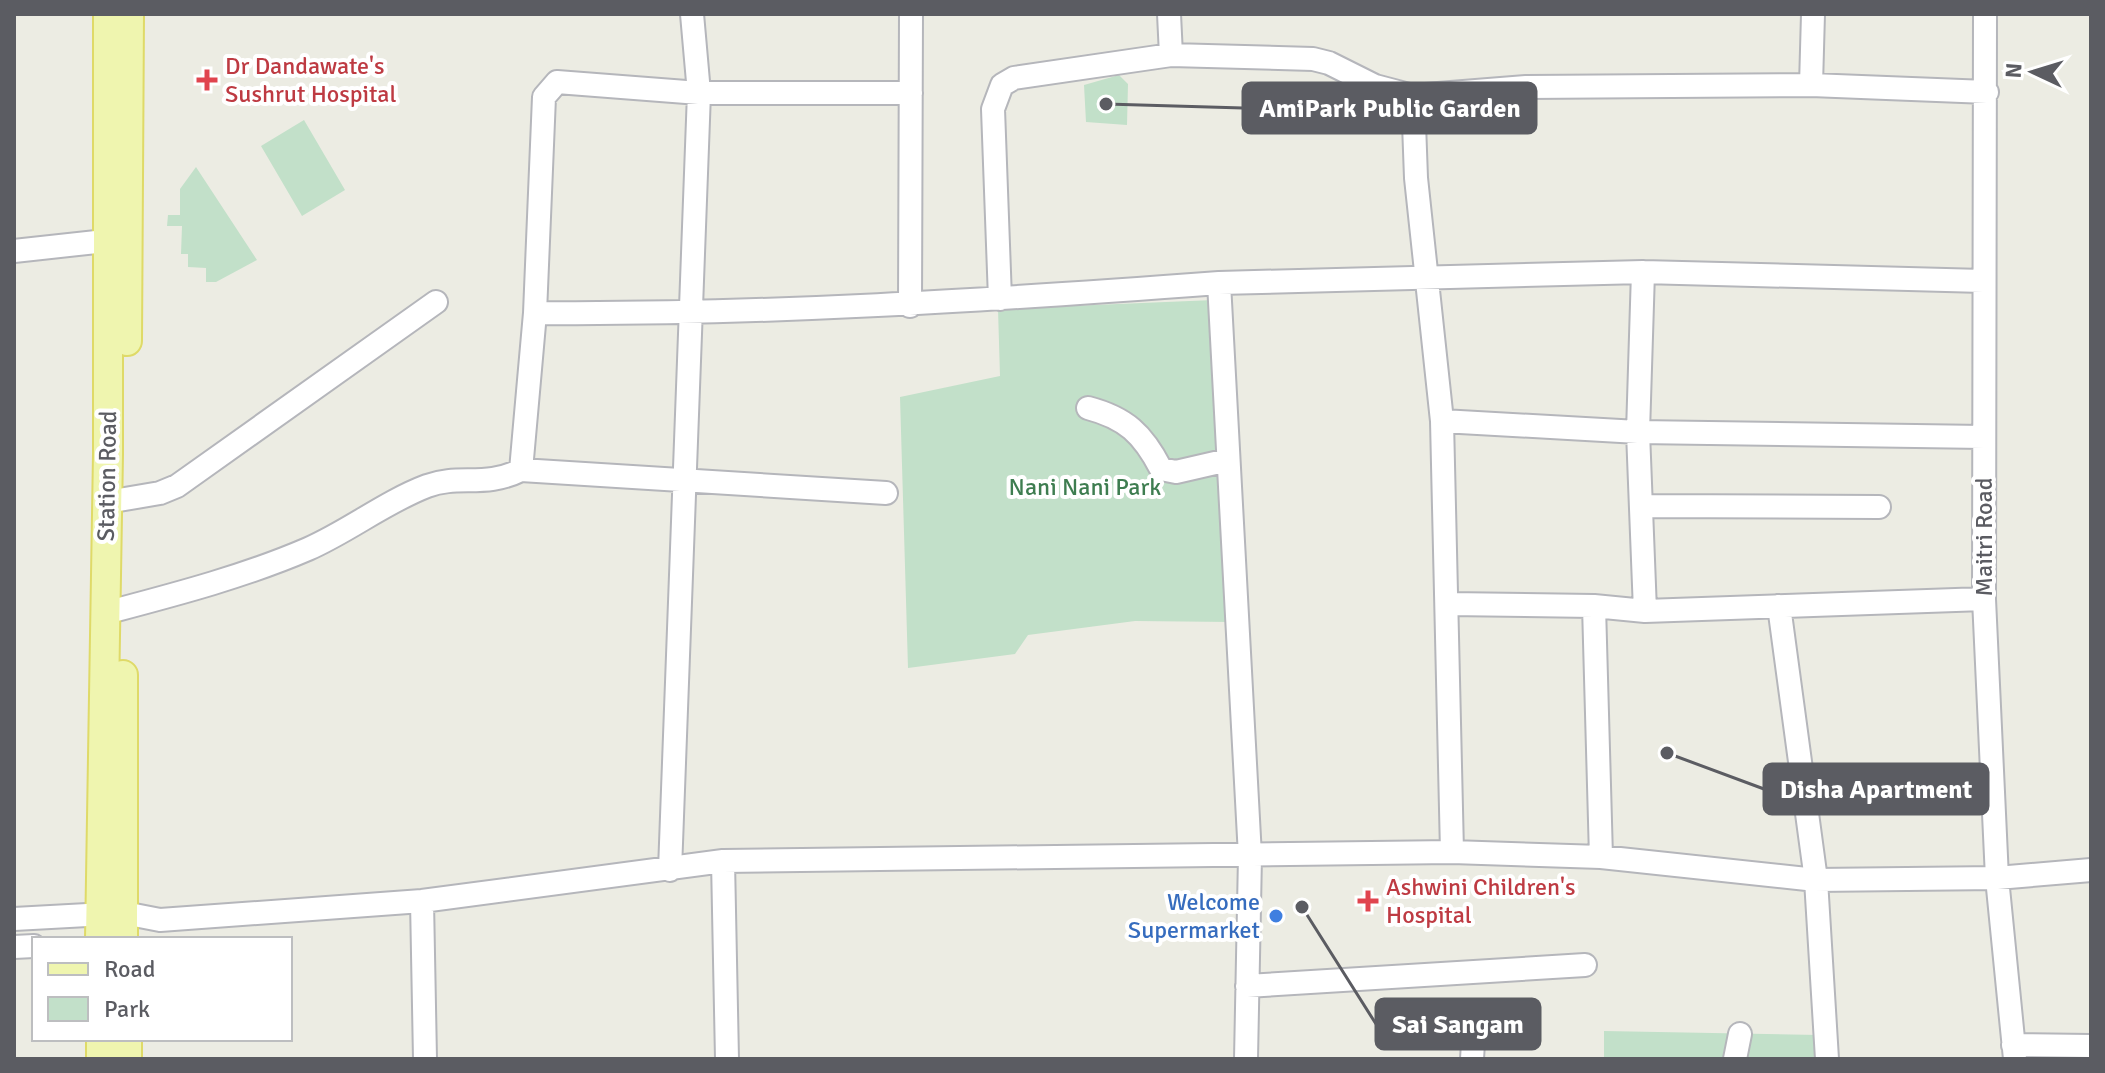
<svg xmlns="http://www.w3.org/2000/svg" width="2105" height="1073" font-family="Signika,sans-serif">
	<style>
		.green { fill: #c2e0c9 }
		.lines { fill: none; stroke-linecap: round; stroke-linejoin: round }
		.minor-casing { stroke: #b5b6bb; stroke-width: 26 }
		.major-casing { stroke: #dfda68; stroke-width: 32 }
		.minor { stroke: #fff; stroke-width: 22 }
		.major { stroke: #eff5af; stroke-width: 28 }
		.health-dot { fill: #e0444e; stroke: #fff; stroke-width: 3 }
		.shop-dot { fill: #3f7fe0; stroke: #fff; stroke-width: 3 }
		.labels { text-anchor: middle; stroke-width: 8; stroke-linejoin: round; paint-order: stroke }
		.health-label { font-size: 24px; fill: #be3a42; stroke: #fff; text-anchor: start }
		.street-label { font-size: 24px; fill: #5b5c62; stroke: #fff }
		.park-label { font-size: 24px; fill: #3e7d50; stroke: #fff }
		.shop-label { font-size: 24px; fill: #366cbe; stroke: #fff; text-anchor: end }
		.leader { fill: none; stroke: #5b5c62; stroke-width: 3 }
		.callout-dot { fill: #5b5c62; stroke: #fff; stroke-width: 3 }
		.callout { fill: #5b5c62; stroke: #5b5c62; stroke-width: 3 }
		.callout-label { font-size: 26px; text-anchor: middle; font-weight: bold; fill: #fff }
	</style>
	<rect width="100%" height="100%" fill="#ecece3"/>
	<path class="green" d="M1119 75 1128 84 1127 125 1086 122 1084 85Z
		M304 120 345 190 302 216 261 146Z
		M196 167 257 260 216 282H206V268L188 267V254H181L182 226H167L168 215H180V189Z
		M1214 300 1231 622 1135 621 1028 635 1015 654 908 668 900 397 1000 376 998 309Z
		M1604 1031 1818 1035 1819 1059H1604Z"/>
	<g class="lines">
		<defs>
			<path id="minor" d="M1169 14 1171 55
				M1985 14 1984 599 1997 878 2015 1059
				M1811 85 1813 14
				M911 93H699L557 82 544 97 535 313C765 315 990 300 1219 283L1250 856 1246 1059
				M1413 96 1416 178 1442 421 1452 852
				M14 251 124 239
				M1643 272 1638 432 1645 611
				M1219 283 1643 272 1983 281
				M1000 299 993 109 1002 85 1014 78 1171 55 1313 59 1329 63 1375 86 1413 96 1526 87 1811 85 1987 92
				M910 306 911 14
				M535 313 521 470 886 493
				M1088 408C1126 418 1143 434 1161 469L1176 472 1228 460
				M1442 421 1638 432 1984 437
				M107 502 160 493 177 486 436 302
				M1641 506 1879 507
				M1448 604 1594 606 1645 611 1984 599
				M1594 606 1601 857
				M1779 606 1816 880 1827 1059
				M105 613C173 595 243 577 308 549 349 531 385 502 427 486 459 474 485 488 521 470
				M723 861 727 1059
				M670 870 699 93 692 14
				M422 901 425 1059
				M14 919 124 913 160 920 422 901 723 861 1452 852 1601 857 1816 880 1997 878 2091 870
				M14 947 34 946
				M1247 986 1585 965
				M2013 1045 2091 1046
				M1472 1059 1473 1043
				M1735 1059 1740 1034"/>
			<path id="major" d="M127 341 129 14
				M123 675V939
				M100 939 108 454V14
				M101 1039V1059
				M127 1039V1059"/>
		</defs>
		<use href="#minor" class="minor-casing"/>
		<use href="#major" class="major-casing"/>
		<use href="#minor" class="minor"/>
		<use href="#major" class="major"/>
	</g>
	<g class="health-dot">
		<path d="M203 68h8v8h8v8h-8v8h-8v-8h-8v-8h8z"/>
		<path d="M1364 889h8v8h8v8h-8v8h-8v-8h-8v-8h8z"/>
	</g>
	<circle class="shop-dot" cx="1276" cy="916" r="8"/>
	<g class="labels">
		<g class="health-label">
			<text x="225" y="74">Dr Dandawate's<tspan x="225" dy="28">Sushrut Hospital</tspan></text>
			<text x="1386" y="895">Ashwini Children's<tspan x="1386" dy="28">Hospital</tspan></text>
		</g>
		<g class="street-label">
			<text transform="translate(107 476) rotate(-89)" y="8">Station Road</text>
			<text transform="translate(1984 537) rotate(-90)" y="8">Maitri Road</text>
		</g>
		<g class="park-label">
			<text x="1085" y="495">Nani Nani Park</text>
		</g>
		<g class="shop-label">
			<text x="1260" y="910">Welcome<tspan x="1260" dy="28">Supermarket</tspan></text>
		</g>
	</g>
	<path class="leader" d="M1106 104L1243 108M1667 753L1764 789M1302 907L1376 1024"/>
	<g class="callout-dot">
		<circle cx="1106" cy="104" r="8"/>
		<circle cx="1667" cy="753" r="8"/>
		<circle cx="1302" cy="907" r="8"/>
	</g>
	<g class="callout">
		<rect x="1243" y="83" width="293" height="50" rx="8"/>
		<rect x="1764" y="764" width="224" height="50" rx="8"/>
		<rect x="1376" y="999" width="164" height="50" rx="8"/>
	</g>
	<g class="callout-label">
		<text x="1390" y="117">AmiPark Public Garden</text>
		<text x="1876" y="798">Disha Apartment</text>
		<text x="1458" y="1033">Sai Sangam</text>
	</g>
	<rect width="2105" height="1073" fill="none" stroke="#5b5c62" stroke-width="32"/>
	<rect x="32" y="937" width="260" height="104" fill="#ffffff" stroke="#bdbec0" stroke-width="2"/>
	<rect x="48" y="963" width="40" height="12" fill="#eff5af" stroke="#bdbec0" stroke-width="2"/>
	<text x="104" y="977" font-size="24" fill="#5b5c62">Road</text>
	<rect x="48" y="997" width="40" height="24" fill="#c2e0c9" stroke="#bdbec0" stroke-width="2"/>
	<text x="104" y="1017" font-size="24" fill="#5b5c62">Park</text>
	<g transform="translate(2033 72) rotate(274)" stroke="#ffffff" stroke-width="6" paint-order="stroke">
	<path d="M0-6L14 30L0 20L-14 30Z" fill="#5b5c62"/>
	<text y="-12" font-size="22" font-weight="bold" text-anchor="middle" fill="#5b5c62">N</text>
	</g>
</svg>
